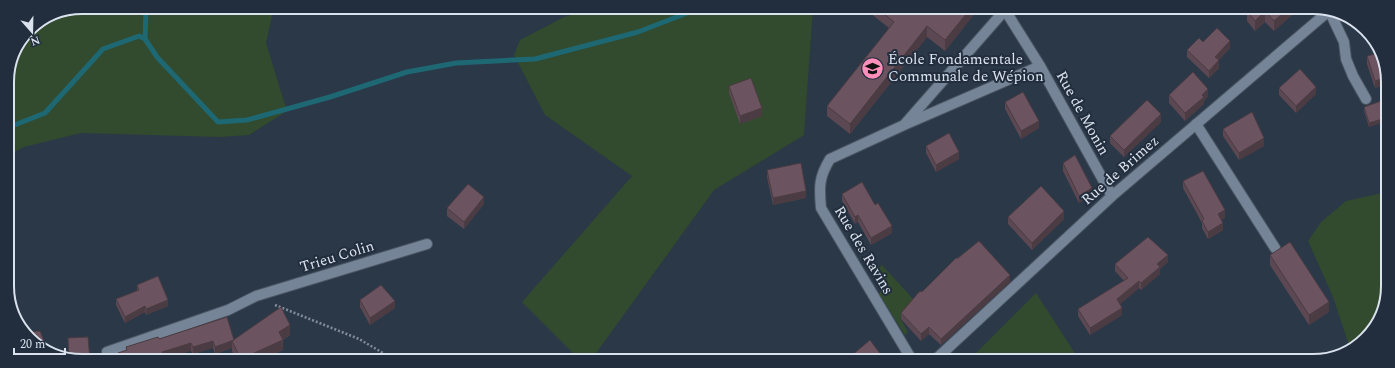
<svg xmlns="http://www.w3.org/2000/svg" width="1395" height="368" font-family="Spectral,serif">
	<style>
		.green { fill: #324a2d }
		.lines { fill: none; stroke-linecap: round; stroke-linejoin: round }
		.stream { stroke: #1e6874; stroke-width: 5 }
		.minor-casing { stroke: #4b5663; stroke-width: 12 }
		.path { stroke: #818c99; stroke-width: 2.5; stroke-dasharray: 2 2; stroke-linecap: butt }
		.minor { stroke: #758497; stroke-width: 10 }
		.wall { fill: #5c4852 }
		.shaded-wall { fill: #4b3b42 }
		.building { fill: #6b545f; stroke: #4b3b42 }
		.labels { text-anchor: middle; stroke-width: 4; stroke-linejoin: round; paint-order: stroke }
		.poi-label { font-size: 15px; fill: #dae2ed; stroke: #222e3e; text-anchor: start }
		.street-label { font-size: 15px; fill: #dae2ed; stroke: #222e3e }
		.rim { fill: none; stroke: #dae2ed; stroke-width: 2 }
	</style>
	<rect width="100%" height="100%" fill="#2b3848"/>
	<path class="green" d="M82 7H274L266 43 287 111 249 135 219 137 81 133 24 147 8 155 7 77 29 29 54 13Z
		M598 8H813L804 135 714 190 591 360H580L522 302 632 176 545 115 514 55 520 40 564 17Z
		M1387 192V301L1362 343 1350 348 1333 297 1308 241 1321 222 1346 201Z
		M882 265 915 301 900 318 908 332 905 335 879 294 883 285 874 272Z
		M1036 293 1080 361 969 360Z"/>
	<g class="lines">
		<path class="stream" d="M145 39 157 57 218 122 247 120 330 97 407 72 456 63 535 59 638 32 700 8
			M7 128 45 113 103 49 139 36 145 39 146 11 149 7"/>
		<defs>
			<path id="minor" d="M1006 8 1005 10 1040 66 1112 196
				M1328 8 1344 42 1346 59 1353 76 1366 99
				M1005 10 904 125 1040 66
				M1196 124 1275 248
				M904 125 830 159C819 177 819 186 821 208L912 360
				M107 360V352L228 310 256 296 427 244
				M935 360 1112 196 1330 10"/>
		</defs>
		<use href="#minor" class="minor-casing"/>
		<path class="path" d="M275 305 359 339 395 360"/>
		<use href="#minor" class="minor"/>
	</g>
	<path class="wall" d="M865 8H979L945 51 927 37 850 134 827 116V106L889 28 865 9Z
		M1247 8H1300L1274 31 1265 22 1255 31 1247 21Z
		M1203 42 1230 48 1219 60V68L1209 78 1187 57V50Z
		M1367 56 1387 67V84L1375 88 1367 64Z
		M729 86 762 116 740 124 729 93Z
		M1279 88 1316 94 1296 113 1279 95Z
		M1169 95 1208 96 1204 101V104L1185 121 1169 103Z
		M1005 102 1039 128 1021 139 1005 109Z
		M1364 107 1386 121 1369 127 1364 111Z
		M1161 122 1124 157 1110 143V136Z
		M1223 129 1264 146 1239 160 1223 136Z
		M926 146 959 159 936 172 926 153Z
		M1063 163 1092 195 1079 203 1063 171Z
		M767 170 806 198 773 205 767 177Z
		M1183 181 1225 218 1221 220 1223 230 1208 239 1202 228V223L1183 188Z
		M842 194 892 233 871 245 858 222 855 224 842 201Z
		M484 204 464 229 447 216V208Z
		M1008 217 1064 219 1032 250 1008 224Z
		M1270 255 1329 312 1309 325 1270 265Z
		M1168 262 1160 269V274L1141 290 1139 288 1120 304 1122 315 1090 335 1078 316V309L1124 281 1115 271V264Z
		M1010 282 941 345 929 334 921 341 901 319V313Z
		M137 285 168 306 146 315 145 312 125 323 116 305V299L137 291Z
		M360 300 395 308 370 325 360 307Z
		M290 335 283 340V350L261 360H236L232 351V348L215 354 213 348 193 354 191 351 126 350V347L159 339 234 340Z
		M851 356 884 360H851Z"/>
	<path class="shaded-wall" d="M971 8H979L945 51V40Z
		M1289 8H1300L1274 31V21Z
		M1265 11V22L1255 31V21Z
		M927 26V37L850 134V124Z
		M1230 41V48L1215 64V57Z
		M1219 60V68L1209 78V71Z
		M1387 77V84L1375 88V81Z
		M1316 87V94L1296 113V106Z
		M1208 89V96L1204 101V104L1185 121V113Z
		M762 108V116L740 124V116Z
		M1161 114V122L1124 157V150Z
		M1386 118V121L1369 127V123Z
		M1039 121V128L1021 139V131Z
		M1264 138V146L1239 160V153Z
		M959 152V159L936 172V165Z
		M1092 188V195L1079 203V196Z
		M806 191V198L773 205V198Z
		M484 197V204L464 229V222Z
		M1225 210V218L1218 221V214Z
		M1064 211V219L1032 250V243Z
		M858 215V222L855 224V217Z
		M1223 223V230L1208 239V232Z
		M892 226V233L871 245V238Z
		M1168 255V262L1160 269V274L1141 290V283L1157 264Z
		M1010 275V282L941 345V339Z
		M1139 281V288L1117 307V299Z
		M168 300V306L146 315V309Z
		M395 301V308L370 325V318Z
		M1329 302V312L1309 325V315Z
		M145 306V312L125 323V317Z
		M1122 308V315L1090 335V328Z
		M290 325V335L282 340 283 350 261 360H241V359Z
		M929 327V334L921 341V334Z
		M234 340 232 341V348L215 354V347Z
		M213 341V348L193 354V347Z
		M191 343V351L162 360V352Z"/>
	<path class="building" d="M877 8H971L945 40 927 26 850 124 827 106 894 22Z
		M1249 8H1289L1274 21 1265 11 1255 21 1247 11Z
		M1217 28 1230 41 1215 57 1219 60 1209 71 1187 50 1199 38 1203 42Z
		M1379 53 1387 67V77L1375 81 1367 56Z
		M1300 69 1316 87 1296 106 1279 88Z
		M1193 72 1208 89 1202 95 1204 97 1185 113 1169 95Z
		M751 78 762 108 740 116 729 86Z
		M1023 92 1039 121 1021 131 1005 102Z
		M1147 100 1161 114 1124 150 1110 136Z
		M1381 101 1386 118 1369 123 1364 107Z
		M1252 112 1264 138 1239 153 1223 129Z
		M949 133 959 152 936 165 926 146Z
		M1075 155 1092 188 1079 196 1063 163Z
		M801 163 806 191 773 198 767 170Z
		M1203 171 1225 210 1218 214 1223 223 1208 232 1202 221 1204 219 1183 181Z
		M862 182 875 205 878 203 892 226 871 238 858 215 855 217 842 194Z
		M468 184 484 197 464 222 447 208Z
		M1041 186 1064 211 1032 243 1008 217Z
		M1148 237 1168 255 1157 264 1160 267 1141 283 1139 281 1117 299 1122 308 1090 328 1078 309 1128 278 1115 264Z
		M979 241 1010 275 941 339 929 327 921 334 901 313 919 292 923 291 956 258H958Z
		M1290 242 1329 302 1309 315 1270 255Z
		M158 276 168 300 146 309 145 306 125 317 116 299 139 290 137 285Z
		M381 285 395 301 370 318 360 300Z
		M281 307 290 325 279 332 283 340 241 359 232 341Z
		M227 317 234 340 215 347 213 341 193 347 191 343 162 352 165 360H117L118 353 127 350 126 347 158 337 159 339Z
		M40 331 47 349 29 339 25 332Z
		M88 337 90 360H69L68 338Z
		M870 340 884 359 882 360H855L851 356Z"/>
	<defs>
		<symbol id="school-disc" viewBox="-11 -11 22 22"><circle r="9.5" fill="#ff8ebb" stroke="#222e3e"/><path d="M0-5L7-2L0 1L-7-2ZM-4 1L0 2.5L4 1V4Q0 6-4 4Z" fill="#111"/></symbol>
	</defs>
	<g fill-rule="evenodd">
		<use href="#school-disc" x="860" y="56" width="25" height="25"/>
	</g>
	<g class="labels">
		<g class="poi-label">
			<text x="888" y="64">École Fondamentale<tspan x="888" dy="17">Communale de Wépion</tspan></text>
		</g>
		<g class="street-label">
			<text transform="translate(1083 113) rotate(61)" y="5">Rue de Monin</text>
			<text transform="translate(1120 170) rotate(-41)" y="5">Rue de Brimez</text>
			<text transform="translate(864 250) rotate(59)" y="5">Rue des Ravins</text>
			<text transform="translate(337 256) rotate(-17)" y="5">Trieu Colin</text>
		</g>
	</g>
	<path d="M0 0H1395V368H0ZM82 14H1313A68 68 0 0 1 1381 82V286A68 68 0 0 1 1313 354H82A68 68 0 0 1 14 286V82A68 68 0 0 1 82 14Z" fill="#222e3e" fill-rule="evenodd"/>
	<path class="rim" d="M82 14H1313A68 68 0 0 1 1381 82V286A68 68 0 0 1 1313 354H82A68 68 0 0 1 14 286V82A68 68 0 0 1 82 14Z"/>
	<g transform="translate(32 32) rotate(160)" stroke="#222e3e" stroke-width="3" paint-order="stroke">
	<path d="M0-3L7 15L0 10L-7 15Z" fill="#dae2ed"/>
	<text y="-6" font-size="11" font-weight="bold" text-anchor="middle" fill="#dae2ed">N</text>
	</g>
	<path d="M14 348v6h51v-6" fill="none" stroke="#dae2ed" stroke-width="2"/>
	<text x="20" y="348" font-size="12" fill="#dae2ed" stroke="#222e3e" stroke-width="3" paint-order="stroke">20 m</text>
</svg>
